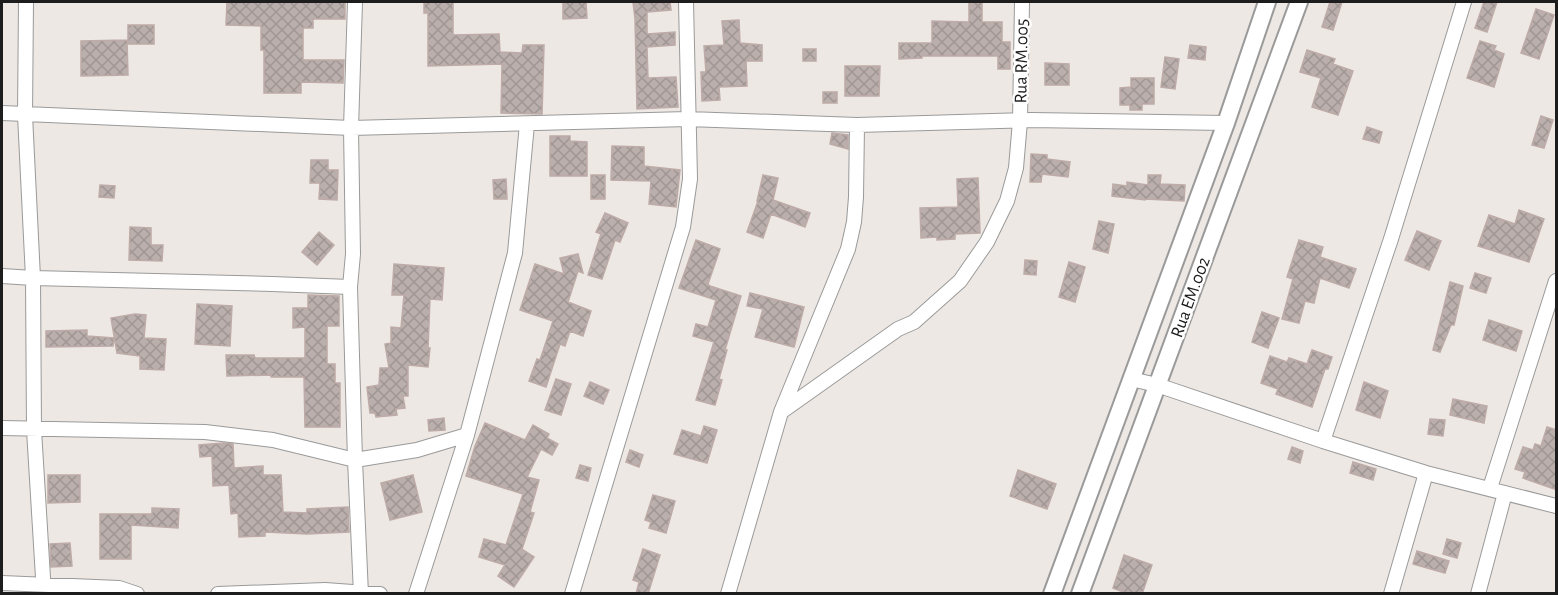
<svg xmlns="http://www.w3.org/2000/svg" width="1558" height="595" font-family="'Alegreya Sans',sans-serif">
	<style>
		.building { fill: url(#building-cross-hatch); stroke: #beaba7; stroke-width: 1.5 }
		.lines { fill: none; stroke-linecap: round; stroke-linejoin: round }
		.minor-casing { stroke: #9a9a9a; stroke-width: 16 }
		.tertiary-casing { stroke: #9a9a9a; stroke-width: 20 }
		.minor { stroke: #fff; stroke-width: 14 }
		.tertiary { stroke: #fff; stroke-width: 16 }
		.labels { text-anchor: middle; stroke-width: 5; stroke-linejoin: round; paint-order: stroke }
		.street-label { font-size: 18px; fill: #1d1d1d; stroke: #fff }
	</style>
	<defs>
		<pattern id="building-cross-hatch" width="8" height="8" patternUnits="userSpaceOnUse" patternTransform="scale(1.5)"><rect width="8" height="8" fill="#baafad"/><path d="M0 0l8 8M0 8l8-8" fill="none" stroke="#9f9694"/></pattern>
	</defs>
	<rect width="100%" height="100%" fill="#ede8e3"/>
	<path class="building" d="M227 2H345V19H313V28H303V60H344L343 83 301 82V93H264V50H261V26L226 25Z
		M424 2H453V35L499 34 500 52 522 53 523 45H544L542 114 501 113 502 64 428 66V13H424Z
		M563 2H586L587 18 563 19Z
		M633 2H670L671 10 647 12V34L675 32V45L647 47 648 78 676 77 678 107 637 109 635 19Z
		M969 2H982V22H1002V42H1010V69H998V56H922V58L899 59V43H932V21L969 22Z
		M1330 2H1342L1333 30 1322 27Z
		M1484 2H1497L1487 32 1475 28Z
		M1536 9 1554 15 1539 59 1521 53Z
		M739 20 740 43 762 45V61H746L747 86 719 87 720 100 702 101 701 72H706L704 46 724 45 722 21Z
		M128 25H154V44H128Z
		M127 40 128 75 81 76V41Z
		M1480 41 1496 46 1494 50 1504 54 1494 87 1467 78Z
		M1190 45 1206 47 1205 60 1188 58Z
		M803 49H816V61H803Z
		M1307 50 1335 59 1333 64 1353 71 1338 115 1312 107 1321 78 1300 72Z
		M1165 57 1179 59 1175 89 1161 87Z
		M1045 63 1069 64V85H1045Z
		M845 66H880L879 96H845Z
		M1131 78H1154V104H1142V110H1130V105H1120V88L1131 87Z
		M823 92H837V103H823Z
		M1541 116 1553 120 1544 148 1532 145Z
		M1367 127 1382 132 1379 143 1363 139Z
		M832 133 848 135V149L830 144Z
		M550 136H570V141L587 142V176H550Z
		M612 146 644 147V166L680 170 676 207 649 204 651 181 611 180Z
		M1031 154 1047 155V159L1070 162 1068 177 1042 174 1041 182H1030Z
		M311 160H328V170H338L337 200 319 199 320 183H310Z
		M591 175H605V199H591Z
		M763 175 778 178 773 200 810 213 805 227 771 214 763 238 747 232 758 201H757Z
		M1148 175H1161L1160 184 1185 185 1184 201 1145 199V200L1112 196 1113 184 1127 186V182L1148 185Z
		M978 178 980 233 955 234V239L937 240V237L921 238 920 208 958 207 957 179Z
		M506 179 507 199H494L493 180Z
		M100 185 115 186 114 198 99 197Z
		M1519 210 1544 219 1529 262 1478 246 1489 215 1515 224Z
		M605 213 628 223 620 242 615 240 602 279 588 275 601 234 596 232Z
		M1099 221 1114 224 1108 253 1093 249Z
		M130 227 151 228V245H163L162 261 129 260Z
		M1417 231 1441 241 1429 270 1405 260Z
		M319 232 334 245 317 265 302 252Z
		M696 240 720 249 708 284 710 286 741 296 725 350H727L719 379 722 380 715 405 696 400 714 342 693 336 696 324 708 327 716 300 679 288Z
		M1299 240 1323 247 1320 257 1356 269 1349 288 1320 278 1314 303 1305 301 1299 323 1282 319 1293 279 1287 277Z
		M578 254 583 273 578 271 568 302 591 311 583 336 570 331 565 346 560 344 546 387 529 381 537 359 540 360 553 321 520 310 535 264 564 274 560 258Z
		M1025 260 1037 261 1036 275 1024 274Z
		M1069 262 1085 267 1075 302 1059 297Z
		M394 264 444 268 442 300 430 299 428 348H430L428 367 408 365V396H403L405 408 396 409 397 415 376 417 375 413H370L367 387 379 385 380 368H389L385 344 391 343V327L401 328 404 295H392Z
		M1475 273 1491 278 1486 293 1470 288Z
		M1450 282 1463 286 1454 325H1451L1440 352 1433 350Z
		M750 293 804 307 794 347 755 337 763 309 747 306Z
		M308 295 339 296V326H327V364H335V383H340V427H305L304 377H271V375L227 376 226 355H254L255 358H305V327L293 328V308H308Z
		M197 304 232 306 230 346 195 344Z
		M1262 312 1279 318 1268 348 1252 342Z
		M135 314 146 315 144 338 166 339 164 370 140 369V356L117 353 111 318Z
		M1489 320 1522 331 1516 351 1483 340Z
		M87 330V336L114 338 113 346 46 347V331Z
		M1312 350 1332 357 1328 369H1325L1312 407 1276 394 1278 389 1261 383 1270 356 1287 362 1289 358 1307 364Z
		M556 379 571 384 561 415 545 410Z
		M590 382 609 390 603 404 584 396Z
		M1364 382 1388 391 1380 418 1356 410Z
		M1453 399 1487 406 1484 423 1450 415Z
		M444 418 445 430 429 431 428 420Z
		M1430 419 1445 420 1443 436 1428 434Z
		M485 423 525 440 533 425 549 434 547 438 558 444 552 455 541 449 527 477 539 480 530 512 534 513 522 549 534 557 514 587 498 576 505 565 479 557 484 539 506 545 523 494 466 476 475 446Z
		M704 426 717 430 707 463 674 454 682 430 701 436Z
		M1547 427 1557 430V490L1523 478 1525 472 1515 469 1523 447 1533 450 1535 444 1541 446Z
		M224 443 233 444 234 468 263 466V475H281L283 512 307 513V509L348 507 349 532 307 534 265 532V536L239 537 238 513 231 514 229 485 213 486 212 456 200 457 199 445Z
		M1292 447 1303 451 1300 463 1288 459Z
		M630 450 643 455 639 467 626 462Z
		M1353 462 1376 469 1373 480 1350 473Z
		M580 465 591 468 588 481 576 478Z
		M1018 470 1056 484 1047 509 1010 496Z
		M48 475H80V502L48 503Z
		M413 475 422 512 390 520 381 483Z
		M653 495 675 501 666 533 649 528 651 522 645 520Z
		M152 508 179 509 178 528 131 525V559H100V514H152Z
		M1447 539 1461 543 1457 558 1443 554Z
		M70 543 72 566 51 567 50 544Z
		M643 549 660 555 648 594H636L639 582 633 580Z
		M1417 551 1449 561 1445 573 1413 564Z
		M1124 555 1152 565 1142 594H1128L1113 588Z"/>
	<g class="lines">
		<defs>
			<path id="minor" d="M26 2 25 115 33 278 34 430 44 594
				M355 2 351 128 353 254 350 287 355 460 361 594
				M2 113 351 128 688 119 857 125 1031 120 1226 123
				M2 276 33 278 272 284 350 287
				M1131 379 1157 385 1323 441 1426 473 1556 506
				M781 412 898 329 914 322 960 281 987 242 1007 201 1016 168 1020 121 1022 2
				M2 428 205 432 273 440 355 460 417 450 467 435
				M1323 441 1391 239 1464 2
				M1490 488 1556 281
				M2 583 119 588 137 594
				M218 594 325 590 380 594
				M416 594 467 435 515 253 527 124
				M572 594 683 227 690 179 686 2
				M728 594 781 412 848 249 854 222 856 197 857 125
				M1391 594 1426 473
				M1478 594 1505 493"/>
			<path id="tertiary" d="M1052 594 1226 123 1267 2
				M1080 594 1299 2"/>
		</defs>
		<use href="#minor" class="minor-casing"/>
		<use href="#tertiary" class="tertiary-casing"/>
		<use href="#minor" class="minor"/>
		<use href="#tertiary" class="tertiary"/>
	</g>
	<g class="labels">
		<g class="street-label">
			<text transform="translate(1021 61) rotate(-89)" y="6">Rua RM.005</text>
			<text transform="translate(1190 297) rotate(-70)" y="6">Rua EM.002</text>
		</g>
	</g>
	<rect width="1558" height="595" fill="none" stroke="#1d1d1d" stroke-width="6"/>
</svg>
